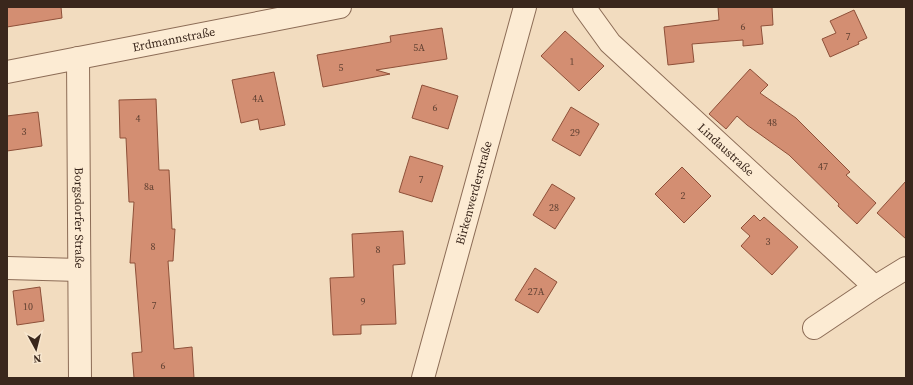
<svg xmlns="http://www.w3.org/2000/svg" width="913" height="385" font-family="'Source Serif 4',serif">
	<style>
		.building { fill: #d38e72; stroke: #8e5039 }
		.lines { fill: none; stroke-linecap: round; stroke-linejoin: round }
		.minor-casing { stroke: #8c6c56; stroke-width: 24 }
		.minor { stroke: #fcebd3; stroke-width: 22 }
		.labels { text-anchor: middle; stroke-width: 4; stroke-linejoin: round; paint-order: stroke }
		.number-label { font-size: 10px; fill: #604132 }
		.street-label { font-size: 12px; fill: #3a271c; stroke: #f8e7cf }
	</style>
	<rect width="100%" height="100%" fill="#f2dcbf"/>
	<path class="building" d="M7 7H61L62 18 7 27Z
		M718 7H772L773 25 761 26 763 44 743 46V40L692 44 694 62 668 65 664 27 719 20Z
		M854 10 867 38 858 42 859 44 830 57 822 39 836 33 830 21Z
		M442 28 447 59 376 70 390 74 323 87 317 55 391 42 390 36Z
		M565 31 604 66 579 91 541 56Z
		M750 69 768 85 760 93 796 118 850 172 846 175 876 203 857 224 838 206 839 204 789 155 747 125 737 116 726 129 709 114Z
		M274 72 285 125 260 130 258 119 241 123 232 80Z
		M422 85 458 96 448 129 412 118Z
		M156 99 159 170H169L172 229H175L173 261H168L174 349 192 347 194 378H134L132 353 142 352 135 263H130L134 202H129L126 138H120L119 100Z
		M571 107 599 124 580 156 552 140Z
		M38 112 42 146 7 151V116Z
		M410 156 443 166 432 202 399 192Z
		M682 167 711 196 684 223 655 194Z
		M906 181V239L877 213Z
		M552 184 575 198 555 229 533 215Z
		M754 215 760 221 764 217 798 247 772 275 741 246 750 236 741 228Z
		M403 231 405 264 393 265 396 324 361 325V334L333 335 330 278 354 277 352 234Z
		M535 268 557 282 538 313 515 300Z
		M40 287 44 321 17 325 13 291Z"/>
	<g class="lines">
		<defs>
			<g id="minor">
				<path id="s1" d="M584 7 610 43 875 287"/>
				<path id="s2" d="M78 58 80 378"/>
				<path id="s3" d="M7 72 340 7"/>
				<path d="M7 268 79 270"/>
				<path d="M814 328 875 287 906 268"/>
				<path id="s4" d="M423 378 525 7"/>
			</g>
		</defs>
		<use href="#minor" class="minor-casing"/>
		<use href="#minor" class="minor"/>
	</g>
	<g class="labels">
		<g class="number-label">
			<text x="743" y="30">6</text>
			<text x="848" y="40">7</text>
			<text x="419" y="51">5A</text>
			<text x="572" y="65">1</text>
			<text x="341" y="71">5</text>
			<text x="258" y="102">4A</text>
			<text x="435" y="111">6</text>
			<text x="138" y="122">4</text>
			<text x="772" y="126">48</text>
			<text x="24" y="135">3</text>
			<text x="575" y="136">29</text>
			<text x="823" y="170">47</text>
			<text x="421" y="183">7</text>
			<text x="149" y="190">8a</text>
			<text x="683" y="199">2</text>
			<text x="554" y="211">28</text>
			<text x="768" y="245">3</text>
			<text x="153" y="250">8</text>
			<text x="378" y="253">8</text>
			<text x="536" y="295">27A</text>
			<text x="363" y="305">9</text>
			<text x="154" y="309">7</text>
			<text x="28" y="310">10</text>
			<text x="163" y="369">6</text>
		</g>
		<g class="street-label">
			<text dy="4" stroke="none"><textPath href="#s3" startOffset="170">Erdmannstraße</textPath></text>
			<text dy="4" stroke="none"><textPath href="#s1" startOffset="202">Lindaustraße</textPath></text>
			<text dy="4" stroke="none"><textPath href="#s4" startOffset="192">Birkenwerderstraße</textPath></text>
			<text dy="4" stroke="none"><textPath href="#s2" startOffset="160">Borgsdorfer Straße</textPath></text>
		</g>
	</g>
	<rect width="913" height="385" fill="none" stroke="#3a271c" stroke-width="16"/>
	<g transform="translate(36 349) rotate(173)" stroke="#f8e7cf" stroke-width="3" paint-order="stroke">
	<path d="M0-3L7 15L0 10L-7 15Z" fill="#3a271c"/>
	<text y="-6" font-size="11" font-weight="bold" text-anchor="middle" fill="#3a271c">N</text>
	</g>
</svg>
